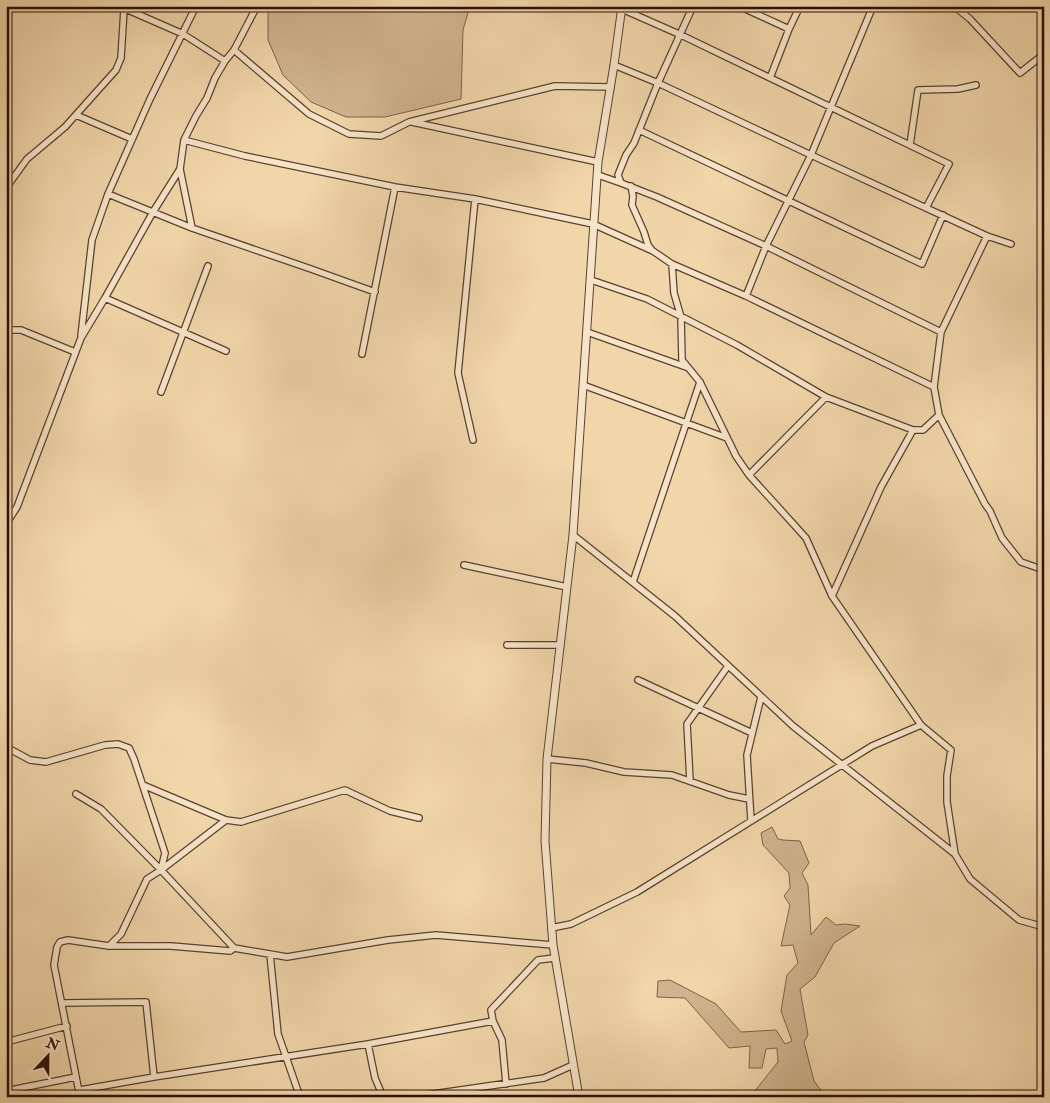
<svg xmlns="http://www.w3.org/2000/svg" width="1050" height="1103" font-family="'IM FELL Double Pica',serif">
	<style>
		.green { fill: #cfb48e; stroke: #7c6249 }
		.lines { fill: none; stroke-linecap: round; stroke-linejoin: round }
		.minor-casing { stroke: #5a412e; stroke-width: 8 }
		.tertiary-casing { stroke: #5a412e; stroke-width: 9 }
		.minor { stroke: #f6e4c8; stroke-width: 5.5 }
		.tertiary { stroke: #f6e4c8; stroke-width: 7 }
	</style>
	<rect width="100%" height="100%" fill="#f1d6aa"/>
	<filter id="stains"><feTurbulence type="fractalNoise" baseFrequency=".004" numOctaves="4"/><feColorMatrix values="0 0 0 0 .2 0 0 0 0 .09 0 0 0 0 .02 0 0 0 .5 -.17"/></filter>
	<radialGradient id="worn" r=".72"><stop offset=".6" stop-color="#630" stop-opacity="0"/><stop offset="1" stop-color="#630" stop-opacity=".3"/></radialGradient>
	<path class="green" d="M268 6H470L463 30 461 99 385 117H346L311 102 283 75 268 40Z
		M772 827 778 839 783 840 800 841 809 863 802 873 808 885 811 935 826 917 836 925 845 924 860 926 834 943 815 977 800 989 808 1035 804 1042 814 1081 826 1097H750L778 1062 777 1048 766 1049 762 1068H749L750 1046 729 1048 685 998 657 997 658 981 670 980 716 1004 741 1032 776 1030 785 1044 792 1041 781 1011 787 975 798 963 793 945 781 946 790 905 784 896 790 888 789 873 763 845 761 833Z"/>
	<g class="lines">
		<defs>
			<path id="minor" d="M119 6 183 34 225 61
				M596 6 622 9 681 35 949 164 926 208
				M739 6 789 29
				M954 6 970 19 1020 73 1044 54
				M234 50 309 114 349 134 381 136 409 122 555 86 611 87
				M614 65 658 83 811 155 987 236 1011 244
				M770 78 789 29 800 6
				M76 115 132 139
				M412 122 598 162
				M639 130 922 264 943 215
				M184 140 245 156 395 187 475 199 593 224 653 251 672 264 746 296 934 387 939 415 985 504 990 511 1002 538 1021 562 1044 570
				M910 145 918 90 958 89 976 85
				M180 169 192 228 311 269 375 292
				M598 175 621 183 618 175 626 155 634 143 658 83 693 6
				M621 183 657 197 766 246 941 332
				M631 186 633 196 632 205 644 232 648 245 651 249
				M6 188 27 159 65 127 116 70 121 58 124 9 125 6
				M108 194 192 228
				M672 264 674 293 681 317 682 360 700 382 736 456 749 475 806 538 832 596 921 725 951 750 947 776V802L955 854 970 879 1019 920 1044 927
				M591 280 647 299 737 345 826 397 913 430H923L939 415
				M746 296 766 246 811 155 873 6
				M105 298 226 351
				M6 330H21L75 352
				M587 332 686 367
				M81 336 92 240 108 194 150 99 196 6
				M362 354 395 187
				M583 385 727 438
				M934 387 941 332 987 236
				M161 392 208 266
				M473 440 458 373 475 199
				M749 475 826 397
				M6 524 17 507 81 338 105 298 153 212 180 169 184 140 196 116 207 98 215 78 225 61 234 50 257 6
				M573 535 675 616 793 726 955 854
				M464 565 567 587
				M633 582 700 382
				M832 596 881 487 913 430
				M507 645H560
				M638 680 752 733
				M6 747 30 760 46 762 105 745 118 744 129 748 134 759 165 853 161 870 234 948 287 957 388 940 436 935 553 945
				M547 759 586 763 624 772 672 775 729 795 749 799
				M690 781 687 724 728 666
				M143 785 226 820 241 822 345 790 390 811 419 818
				M76 794 101 809 161 870
				M751 821 747 755 761 697
				M551 928 571 924 637 892 872 746 921 725
				M109 946 121 934 147 879 161 870 226 820
				M270 954 278 1034 300 1097
				M62 1003 146 1002 154 1077
				M6 1042 67 1026
				M368 1044 375 1078 383 1097
				M506 1084 502 1040 493 1021 491 1010 538 960 554 958
				M80 1090 154 1077 368 1044 493 1021
				M6 1091 76 1077
				M80 1097 54 965 57 947 60 942 68 940 109 946H171L230 951 234 948
				M412 1097 544 1078 573 1065"/>
			<path id="tertiary" d="M579 1097 553 945 545 841 547 759 573 535 598 162 614 65 622 6"/>
		</defs>
		<use href="#minor" class="minor-casing"/>
		<use href="#tertiary" class="tertiary-casing"/>
		<use href="#minor" class="minor"/>
		<use href="#tertiary" class="tertiary"/>
	</g>
	<rect width="1050" height="1103" fill="none" stroke="#f1d6aa" stroke-width="25"/>
	<rect x="8" y="8" width="1035" height="1088" fill="none" stroke="#280f04" stroke-width="2.5"/>
	<rect x="12" y="12" width="1025" height="1078" fill="none" stroke="#280f04"/>
	<g transform="translate(48 1056) rotate(22)" stroke="#f6e4c8" stroke-width="4" paint-order="stroke">
	<path d="M0-4L9 19L0 12L-9 19Z" fill="#280f04"/>
	<text y="-8" font-size="14" font-weight="bold" text-anchor="middle" fill="#280f04">N</text>
	</g>
	<rect width="100%" height="100%" filter="url(#stains)"/>
	<rect width="100%" height="100%" fill="url(#worn)"/>
</svg>
